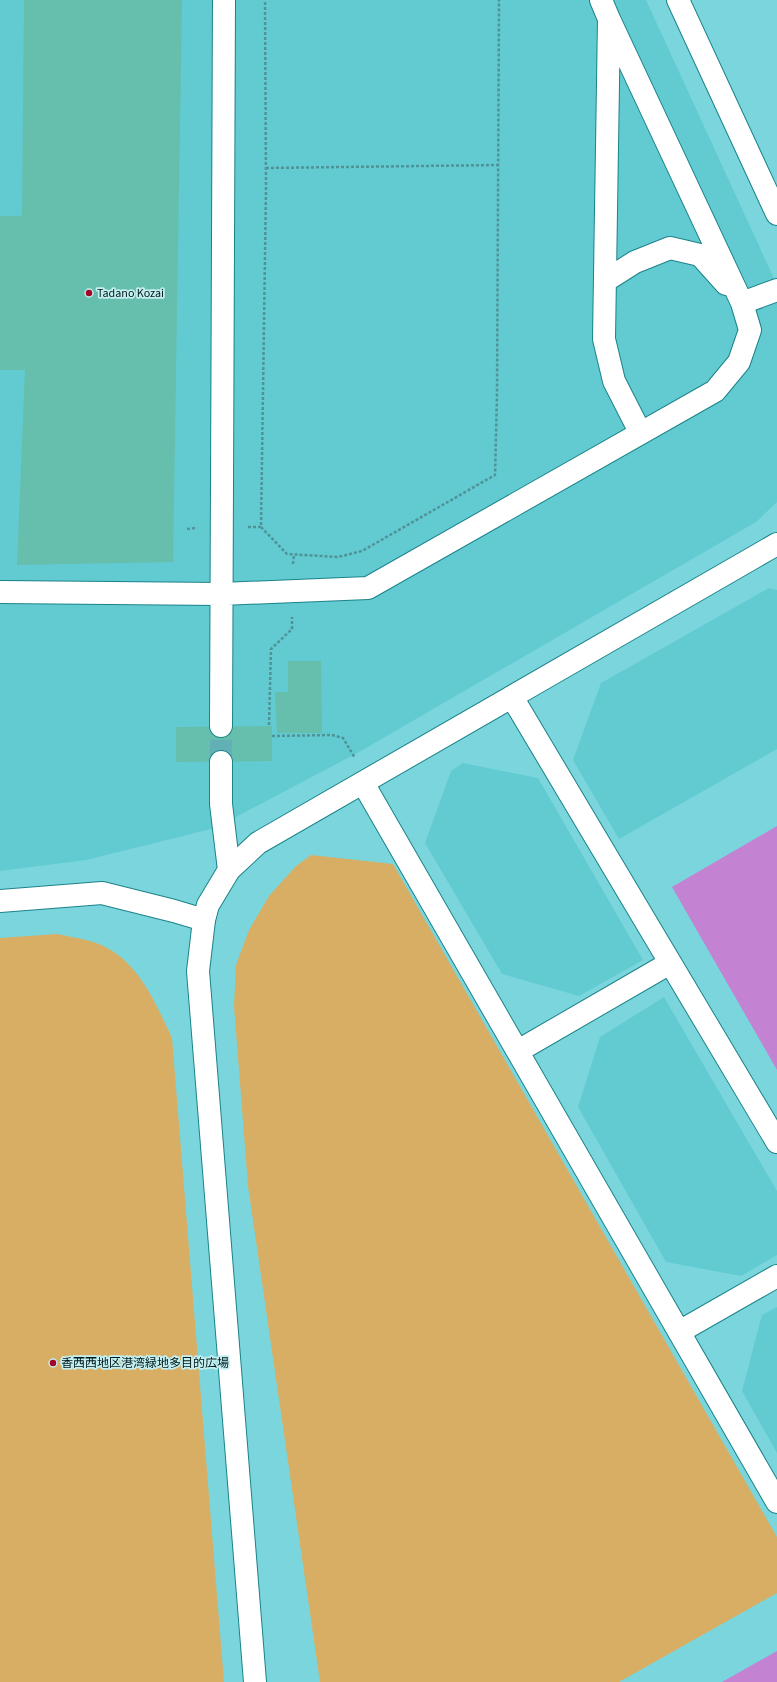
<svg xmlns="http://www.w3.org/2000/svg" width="777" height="1682" font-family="'Source Sans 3','Noto Sans JP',sans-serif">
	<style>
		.built { fill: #62cbd1 }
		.green { fill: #d8ae65 }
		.water { fill: #c482d2 }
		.building { fill: #66bead }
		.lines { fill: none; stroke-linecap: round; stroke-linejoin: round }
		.street-tunnel { stroke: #62b0b5; stroke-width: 22; stroke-dasharray: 22 11; stroke-linecap: butt }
		.street-casing { stroke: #1b8389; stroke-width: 24 }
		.secondary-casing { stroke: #1b8389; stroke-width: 24 }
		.path { stroke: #4f9397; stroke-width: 2.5; stroke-dasharray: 3 2; stroke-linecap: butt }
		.street { stroke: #fff; stroke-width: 22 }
		.secondary { stroke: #fff; stroke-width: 22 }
		.poi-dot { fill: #a30528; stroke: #c4eff1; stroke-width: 1.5 }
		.labels { text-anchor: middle; stroke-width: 3.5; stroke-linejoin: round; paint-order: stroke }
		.poi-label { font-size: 12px; fill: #001719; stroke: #c4eff1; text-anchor: start }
	</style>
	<rect width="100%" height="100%" fill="#7ad6dc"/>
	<path class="built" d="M0 0H646L777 285V502L756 522 359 752 215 828 86 860 0 871Z
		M769 588 777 590V749L619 839 573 760 601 683Z
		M463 763 538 778 643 960 579 996 502 974 425 843 451 771Z
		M664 997 777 1191V1255L741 1276 666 1262 578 1107 600 1037Z
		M777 1307V1453L742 1391 762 1315Z"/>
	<path class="green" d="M311 855 393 864 777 1537V1593L619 1682H320L248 1186 234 1006 236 965 249 930 269 896 296 866Z
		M57 934C71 937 86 939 99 944 138 960 155 1002 172 1038L224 1682H0V938Z"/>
	<path class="water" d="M777 826V1070L672 887Z
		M777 1651V1682H722Z"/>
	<path class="building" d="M24 0H182L173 562 17 565 25 370H0V216H22Z
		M288 661H321L322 733H277L275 692H288Z
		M272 726V761L176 762V727Z"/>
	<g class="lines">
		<path class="street-tunnel" d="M221 762V726"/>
		<defs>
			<path id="street" d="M601 0 609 19
				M605 281 635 262 670 248 700 255 726 284
				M640 432 614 381 604 339 609 19 742 303
				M0 592 221 594 368 588 715 391 739 362 750 330 742 303 777 290
				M512 697 777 1142
				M221 726 224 0
				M221 762V804L229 870
				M363 783 777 1502
				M0 901 102 893 174 911 204 920
				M518 1051 670 963
				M679 1332 777 1276"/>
			<path id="secondary" d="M678 0 777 214
				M255 1682 198 971 204 920 208 905 229 870 258 843 777 544"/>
		</defs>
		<use href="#street" class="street-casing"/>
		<use href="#secondary" class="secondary-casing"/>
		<path class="path" d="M266 168 498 165
			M248 527H261L266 188 265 0
			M261 527 287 554 338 557 362 551 495 475 497 395 499 0
			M187 529 195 528
			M293 564 294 554
			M269 725 271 649 292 629V617
			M272 736 332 735 343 738 355 758"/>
		<use href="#street" class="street"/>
		<use href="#secondary" class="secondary"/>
	</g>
	<g class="poi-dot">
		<circle cx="89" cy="293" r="4"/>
		<circle cx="53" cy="1363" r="4"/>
	</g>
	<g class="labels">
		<g class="poi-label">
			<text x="97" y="297">Tadano Kozai</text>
			<text x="61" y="1367">香西西地区港湾緑地多目的広場</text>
		</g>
	</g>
</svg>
